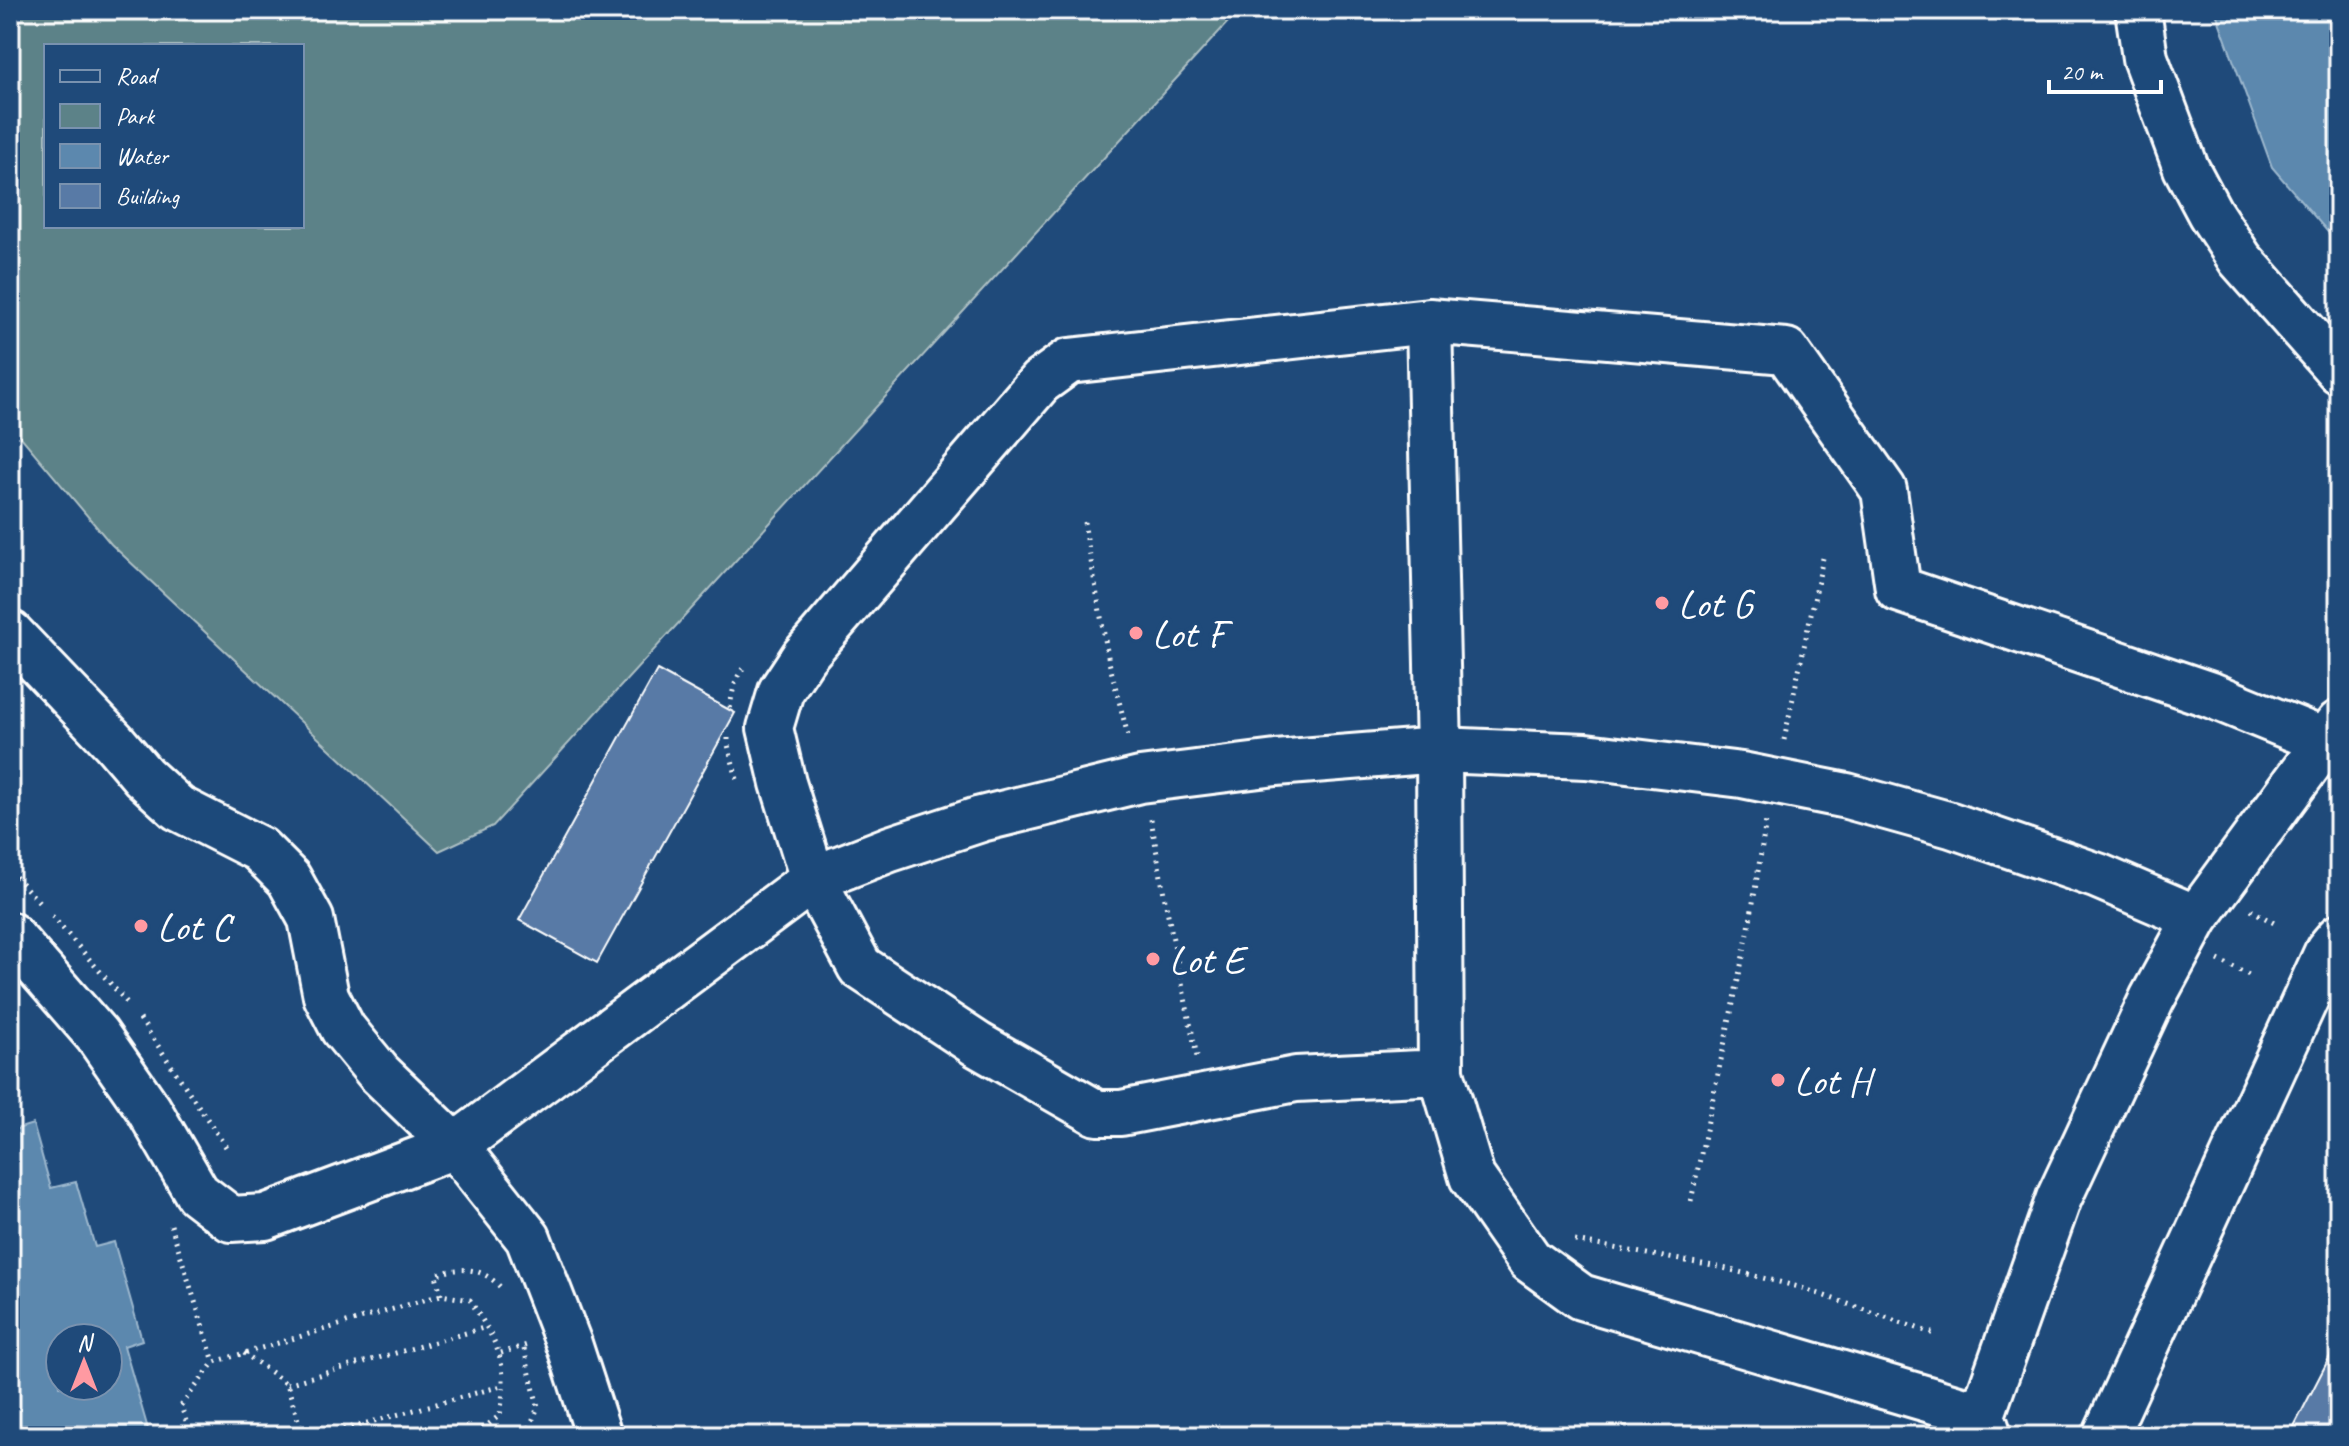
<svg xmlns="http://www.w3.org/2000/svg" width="2349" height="1446" font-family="Caveat,sans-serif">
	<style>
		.green { fill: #5c8288; stroke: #aec0c4; stroke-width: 2; fill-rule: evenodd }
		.water { fill: #5c88ae; stroke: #9db8ce; stroke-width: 2; fill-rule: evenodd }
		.building { fill: #587aa6; stroke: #fff; stroke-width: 2 }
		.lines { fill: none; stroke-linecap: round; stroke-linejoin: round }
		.minor-casing { stroke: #fff; stroke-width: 50 }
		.path { stroke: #fff; stroke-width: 5; stroke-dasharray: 2 6; stroke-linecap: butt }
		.minor { stroke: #1f4a7a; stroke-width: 44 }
		.poi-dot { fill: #ff9aa2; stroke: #1f4a7a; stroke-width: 3 }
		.labels { text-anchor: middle; stroke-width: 8; stroke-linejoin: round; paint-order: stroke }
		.poi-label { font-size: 40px; fill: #fff; stroke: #1f4a7a; text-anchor: start }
	</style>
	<rect width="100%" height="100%" fill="#1f4a7a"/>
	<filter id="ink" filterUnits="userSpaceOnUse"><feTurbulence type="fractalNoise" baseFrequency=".0125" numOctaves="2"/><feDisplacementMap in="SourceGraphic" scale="16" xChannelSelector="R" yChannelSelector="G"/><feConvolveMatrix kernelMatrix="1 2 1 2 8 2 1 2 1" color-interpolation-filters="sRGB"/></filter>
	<g filter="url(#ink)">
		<path class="green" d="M10 10H1239L493 826 439 851 111 544 10 424ZM46 46H302V226H46Z"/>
		<path class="water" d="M2215 10H2339V245L2272 167Z
			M33 1124 51 1188 76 1182 95 1247 114 1242 142 1340 124 1346 150 1436H10V1131ZM60 1338H108V1386H60Z"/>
		<path class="building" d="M657 670 735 713 597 963 519 920Z
			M2339 1339V1436H2289Z"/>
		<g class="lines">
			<defs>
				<path id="minor" d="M2138 10 2145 58 2186 168 2210 213 2240 259 2339 371
					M1429 321 1439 750 1441 1072 1472 1177 1530 1260 1581 1297 1982 1415
					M10 633 114 742 143 776 178 808 259 849 289 879 311 919 326 996 343 1029 379 1073 455 1146 528 1238 569 1344 599 1436
					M10 935 97 1035 149 1110 197 1193 231 1219 265 1217 455 1146 813 879 890 849 981 819 1140 780 1276 763 1439 750 1586 756 1742 775 1847 796 1951 825 2098 876 2196 918
					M1441 1072 1296 1079 1121 1113H1097L978 1045 860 967 813 879 783 783 770 728 781 691 804 656 1040 382 1069 361 1429 321 1786 351 1884 490 1898 589 2211 695 2339 747
					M1989 1436 1982 1415 2059 1198 2152 999 2196 918 2339 723
					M2105 1436 2328 950 2339 937"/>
			</defs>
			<use href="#minor" class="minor-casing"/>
			<path class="path" d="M1084 522 1109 662 1129 740
				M730 708C732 693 735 677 745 666
				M728 738V745L738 783
				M1784 740 1823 558
				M1151 819 1165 900 1197 1057
				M10 871 42 905
				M2251 910 2276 924
				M52 916 129 1005
				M2218 960 2251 976
				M140 1019 226 1147
				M1691 1201 1749 928 1766 821
				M171 1225 214 1362
				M1575 1241 1719 1267 1799 1287 1937 1335
				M441 1295 436 1275C460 1266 483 1267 501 1288
				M524 1349 538 1407 526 1436
				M244 1353 287 1384 303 1436
				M501 1353 527 1345
				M287 1384 487 1327
				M191 1436 181 1406 214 1362 441 1295 470 1300C498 1345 509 1361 500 1415L480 1431 463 1436
				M320 1436 505 1385"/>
			<use href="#minor" class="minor"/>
		</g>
	</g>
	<g class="poi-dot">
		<circle cx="1662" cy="603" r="8"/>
		<circle cx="1136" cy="633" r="8"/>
		<circle cx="141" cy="926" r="8"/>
		<circle cx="1153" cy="959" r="8"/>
		<circle cx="1778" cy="1080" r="8"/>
	</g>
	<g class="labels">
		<g class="poi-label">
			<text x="1678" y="617">Lot G</text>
			<text x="1152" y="647">Lot F</text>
			<text x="157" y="940">Lot C</text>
			<text x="1169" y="973">Lot E</text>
			<text x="1794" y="1094">Lot H</text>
		</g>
	</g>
	<rect width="2349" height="1446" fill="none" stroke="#1f4a7a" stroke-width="40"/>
	<rect x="20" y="20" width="2309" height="1406" fill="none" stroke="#fff" stroke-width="3" filter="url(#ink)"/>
	<rect x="44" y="44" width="260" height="184" fill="#1f4a7a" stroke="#7992af" stroke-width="2"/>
	<rect x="60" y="70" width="40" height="12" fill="#1f4a7a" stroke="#7992af" stroke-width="2"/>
	<text x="116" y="84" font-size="24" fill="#ffffff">Road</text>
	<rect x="60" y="104" width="40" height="24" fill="#5c8288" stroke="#7992af" stroke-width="2"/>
	<text x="116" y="124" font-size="24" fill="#ffffff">Park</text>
	<rect x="60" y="144" width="40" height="24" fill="#5c88ae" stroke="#7992af" stroke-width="2"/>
	<text x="116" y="164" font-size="24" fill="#ffffff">Water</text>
	<rect x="60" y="184" width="40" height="24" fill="#587aa6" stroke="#7992af" stroke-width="2"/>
	<text x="116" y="204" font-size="24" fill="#ffffff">Building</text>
	<g transform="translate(84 1362)"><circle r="38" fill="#1f4a7a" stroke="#7992af" stroke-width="2"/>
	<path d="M0-6L14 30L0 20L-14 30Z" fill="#ff9aa2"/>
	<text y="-12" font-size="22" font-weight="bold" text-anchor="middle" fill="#ffffff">N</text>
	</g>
	<path d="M2049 80v12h112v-12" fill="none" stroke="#ffffff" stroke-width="4"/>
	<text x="2061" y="80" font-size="24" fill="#ffffff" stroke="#1f4a7a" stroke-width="6" paint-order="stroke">20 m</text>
</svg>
